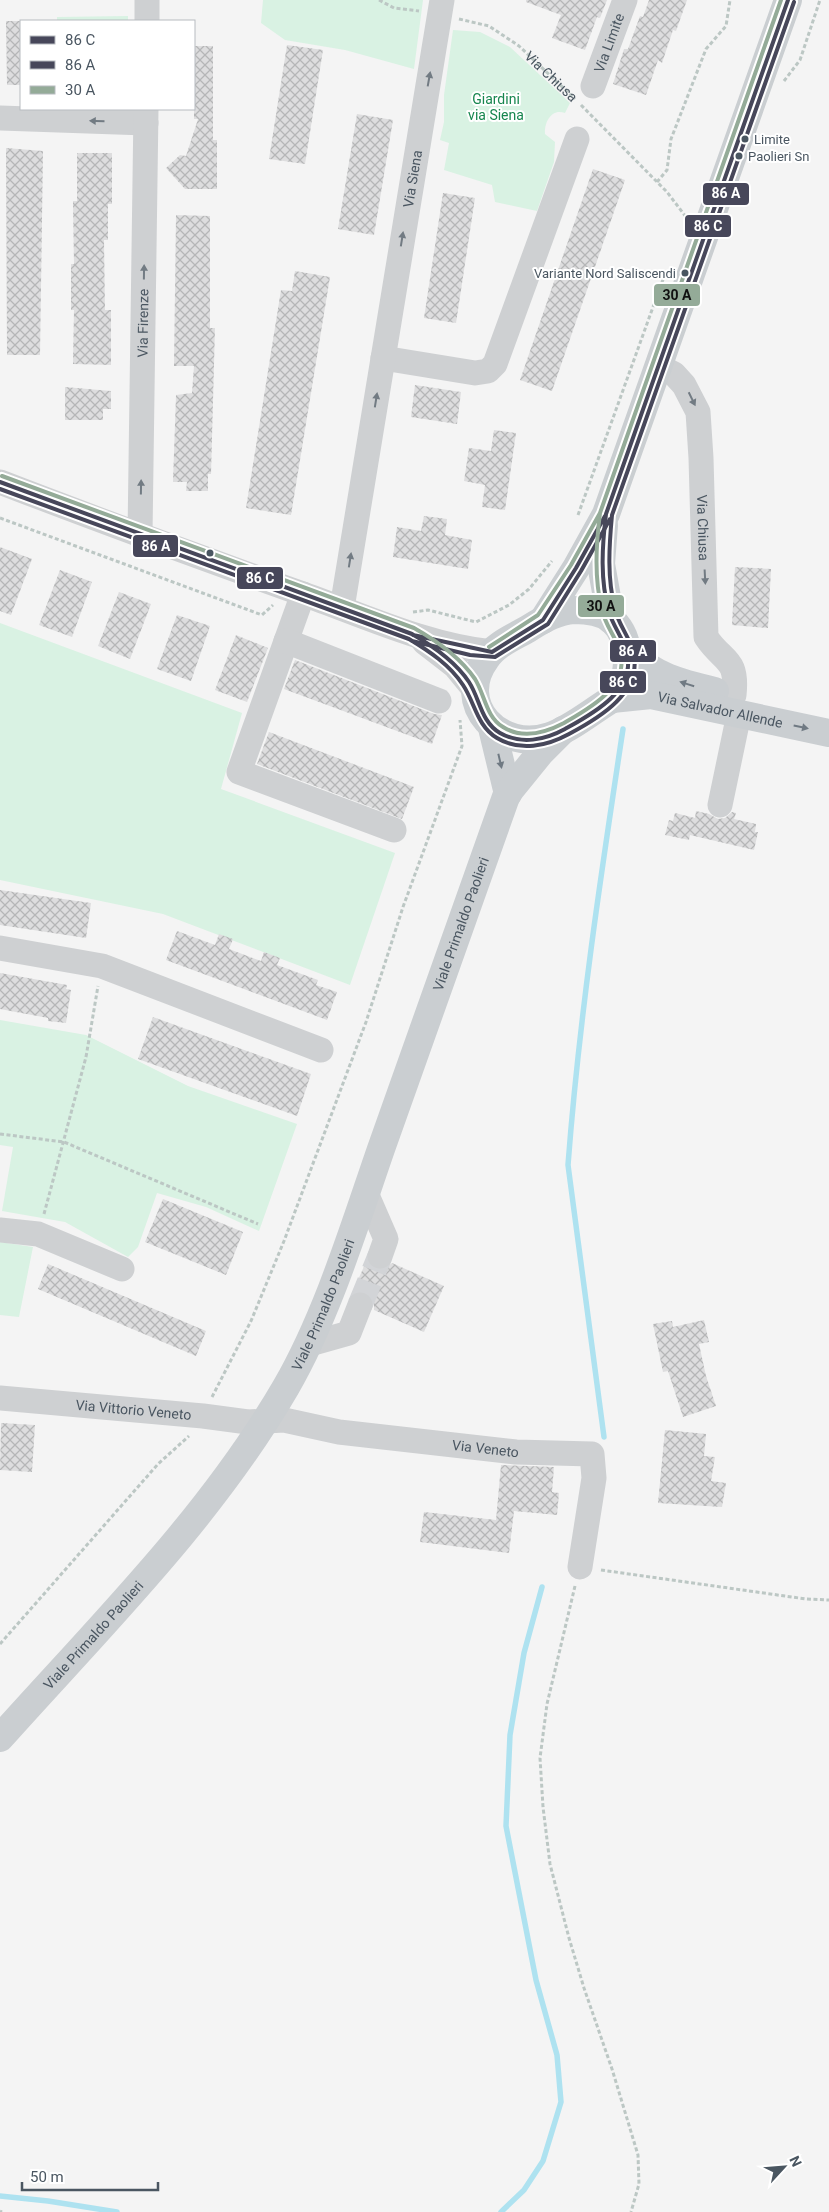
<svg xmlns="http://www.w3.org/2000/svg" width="829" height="2212" font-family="Roboto,sans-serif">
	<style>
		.green { fill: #d9f2e3 }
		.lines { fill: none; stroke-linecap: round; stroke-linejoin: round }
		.stream { stroke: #aee2f0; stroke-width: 5.5 }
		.building { fill: url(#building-cross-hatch) }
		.minor-tunnel { stroke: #d2d4d7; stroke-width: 25; stroke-dasharray: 25 12; stroke-linecap: butt }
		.path { stroke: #bcc7c4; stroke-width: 3; stroke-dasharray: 4 2.5; stroke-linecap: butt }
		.minor { stroke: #ced0d2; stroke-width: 25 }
		.major { stroke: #caced1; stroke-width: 28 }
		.bus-1-casing { stroke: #fff; stroke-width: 8 }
		.bus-2-casing { stroke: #fff; stroke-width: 8 }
		.bus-3-casing { stroke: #fff; stroke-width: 8 }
		.bus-1 { stroke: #47475a; stroke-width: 4 }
		.bus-2 { stroke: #47475a; stroke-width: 4 }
		.bus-3 { stroke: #94ab98; stroke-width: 4 }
		.oneway { fill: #727b83 }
		.oneway2 { fill: #707a83 }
		.bus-dot { fill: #4a5661; stroke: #fff; stroke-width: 2 }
		.labels { text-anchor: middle; stroke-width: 4; stroke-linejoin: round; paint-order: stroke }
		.bus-label { font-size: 13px; fill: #4a5661; stroke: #fff; text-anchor: start }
		.street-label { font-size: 14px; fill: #4a5661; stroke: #fff }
		.park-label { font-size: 14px; fill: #17864f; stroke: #fff }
		.line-badge { stroke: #fff; stroke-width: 2 }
		.badge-label { font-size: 14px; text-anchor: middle; font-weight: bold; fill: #fff }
		.pale-badge-label { font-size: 14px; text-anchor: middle; font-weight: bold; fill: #111 }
	</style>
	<defs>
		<pattern id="building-cross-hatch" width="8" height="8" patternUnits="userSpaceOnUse" patternTransform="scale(1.25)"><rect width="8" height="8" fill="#ddddde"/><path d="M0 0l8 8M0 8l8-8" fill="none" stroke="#b5b6b7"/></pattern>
	</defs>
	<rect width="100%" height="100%" fill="#f4f4f4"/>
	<path class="green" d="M263 0H423L414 69 345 50 285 40 261 23Z
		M128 16V21H57V17Z
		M453 30 480 32 510 47 570 103 565 113C551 108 544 123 545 134L555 142 554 162 537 211 495 202 492 185 444 170 449 143 440 140 444 122V95Z
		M0 623 242 713 221 789 395 853 350 985 163 914 0 880Z
		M0 1020 86 1035 188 1086 297 1124 259 1231 206 1207 157 1193 138 1247 128 1257 65 1222 2 1211 13 1147 0 1145Z
		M0 1242 33 1247 19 1317 0 1315Z"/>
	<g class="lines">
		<path class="stream" d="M604 1437 568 1165C579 1019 601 874 623 729
			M0 2196 48 2201 117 2212
			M501 2212 524 2190 543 2161 561 2102 557 2055 536 1980 506 1826 510 1735 524 1653 542 1587"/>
	</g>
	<path class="building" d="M526 0H607L600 18 597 17 585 50 552 38 561 15 526 2Z
		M649 0H687L676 31 673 30 662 63 658 60 646 95 613 84 624 49H628L640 16 643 17Z
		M6 21H21V85H7Z
		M287 45 323 50 305 164 269 159Z
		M194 46H213V140H217V189H185L166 168 180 155 186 156 198 119H194Z
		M357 114 393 120 374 235 338 229Z
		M6 148 43 151 40 355H7Z
		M77 153H112V204H108V240H104L105 310H111V365L73 364 74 310H71V264H74L73 201H77Z
		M593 169 625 180 552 391 520 380Z
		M443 193 475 198 456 323 424 318Z
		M176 215 210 216V328H215L211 474H208V491H186L187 482H173L176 395 192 393 194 366H174Z
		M295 271 330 277 291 515 246 508 281 290 292 291Z
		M415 385 461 392 457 424 411 417Z
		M65 387 111 391V409H103V420H65Z
		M494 430 516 433 505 510 482 507 485 485 464 481 469 448 491 451Z
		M424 516 447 519 445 535 472 540 468 569 393 557 397 527 421 531Z
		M0 547 32 559 11 615 0 611Z
		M735 567 771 569 768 628 732 625Z
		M60 570 92 582 72 637 39 625Z
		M119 592 151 604 130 659 98 646Z
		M177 615 210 626 191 681 157 669Z
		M236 635 268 648 247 702 215 690Z
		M295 660 434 714 442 715 432 744 284 689Z
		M269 732 414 787 402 819 257 764Z
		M696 811 709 814 718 819 725 818 732 812 736 813 734 819 756 824 755 832H758L754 850 690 835 689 840 665 835 669 820 673 821 675 813 695 818Z
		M0 890 91 903 86 938 0 925Z
		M177 931 215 945 219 934 233 939 229 949 261 961 264 952 280 958 277 965 318 980 316 985 337 992 327 1020 166 960Z
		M0 973 67 985 66 989 71 990 66 1023 48 1021V1018L0 1009Z
		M153 1017 311 1074 297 1116 138 1059Z
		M163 1199 243 1232 226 1275 145 1242Z
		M367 1260 369 1266 376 1270H383L392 1263 444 1286 424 1332 374 1310V1303L372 1296 366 1292 358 1291 352 1293Z
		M48 1264 206 1331 196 1356 38 1289Z
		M704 1320 709 1342 699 1344 706 1376 716 1406 683 1417 668 1371 663 1372 653 1324 672 1321 673 1327Z
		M1 1423 35 1425 32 1472 0 1470Z
		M665 1430 706 1434 704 1456 715 1457 711 1481 726 1483 722 1507 658 1503Z
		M501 1465 554 1467 552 1492 559 1493 557 1515 514 1511 509 1553 420 1542 424 1512 496 1520Z"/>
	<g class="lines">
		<path class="minor-tunnel" d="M360 1305 380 1256"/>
		<g class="path">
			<path d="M379 0 394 8 419 11"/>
			<path id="s1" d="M459 19 489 26 519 46 575 99"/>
			<path d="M784 81 800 60 820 0"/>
			<path d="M581 105 667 192 686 217"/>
			<path d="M657 182 667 170 671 139 706 49 726 26 730 0"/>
			<path d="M578 515 666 271"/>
			<path d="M0 518 262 615 273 605"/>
			<path d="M413 612 428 610 476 622 509 605 529 589 552 561"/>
			<path d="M0 1134 64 1142 258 1224"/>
			<path d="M44 1214 86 1057 98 986"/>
			<path d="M212 1397 251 1321 284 1241 366 1022 403 907 462 746 460 720"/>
			<path d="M601 1570 806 1599 829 1600"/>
			<path d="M575 1586 547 1704 540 1758 543 1807 550 1864 569 1938 584 1988 612 2069 638 2155 639 2184 631 2212"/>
			<path d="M0 1644 158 1464 189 1436"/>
			<path d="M0 2211 2 2212"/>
		</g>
		<g class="minor">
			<path d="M147 21V0"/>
			<path id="s2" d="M593 86 625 0"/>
			<path d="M0 118 146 123"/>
			<path d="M383 358 475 373 488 371 495 364 577 139"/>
			<path id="s3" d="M658 366 674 374 684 385 698 412 701 458 706 637C723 663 738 657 734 695"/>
			<path d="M0 482C101 521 202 558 303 594 365 616 426 645 492 652"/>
			<path id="s4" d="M140 535 146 109"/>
			<path d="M303 594 239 772 394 830"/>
			<path id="s5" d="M342 608 442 0"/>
			<path d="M286 641 439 701"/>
			<path d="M424 642 455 666 473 688"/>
			<path d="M720 805 739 714"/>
			<path d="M0 948 102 966 321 1050"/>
			<path d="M366 1193 386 1239 380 1256"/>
			<path d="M0 1230 38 1234 122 1269"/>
			<path d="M310 1344 349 1333 360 1305"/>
			<path id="s6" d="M0 1398 203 1416 248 1422 284 1420 339 1432 516 1452 592 1454 594 1478 580 1567"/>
		</g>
		<g class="major">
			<path d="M604 525 601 564 611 620"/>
			<path d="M574 610C586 610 602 612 612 620 634 641 631 678 612 699 592 711 571 729 550 736 500 753 453 704 486 659 495 645 512 638 526 630 541 621 556 611 574 610Z"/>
			<path d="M543 620 576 568 606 514 788 0"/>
			<path d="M627 651C657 677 677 682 715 691"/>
			<path id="s7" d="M612 699 651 695 829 733"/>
			<path d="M492 728 508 794"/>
			<path id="s8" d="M0 1738C100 1626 210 1518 286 1387 327 1316 354 1227 381 1149 423 1031 465 912 507 794L541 752 563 730"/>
		</g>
		<defs>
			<path id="bus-1" d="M0 482 412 634C433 646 455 661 469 682 480 699 481 722 500 733 521 745 545 740 565 729 592 714 636 691 627 653 623 638 613 626 609 612 600 580 602 547 606 514L788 0
				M413 635 492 652 543 620 576 568 605 516"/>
			<path id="bus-2" d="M0 489 409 639C429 651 450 665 463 685 475 703 477 726 497 738 520 752 547 746 569 734 599 718 644 692 633 651 629 636 618 624 615 609 607 578 609 547 612 515L794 2
				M412 641 470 655 495 657 548 624 581 571 610 519"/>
			<path id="bus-3" d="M2 476 414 628C437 641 460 657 475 679 485 695 486 717 503 727 522 739 545 733 564 723 590 708 633 685 619 648 614 635 605 624 602 610 594 578 596 545 600 513L781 0
				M489 647 538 615 571 565 600 513"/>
		</defs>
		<use href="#bus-1" class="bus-1-casing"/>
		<use href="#bus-2" class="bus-2-casing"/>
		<use href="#bus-3" class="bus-3-casing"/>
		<use href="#bus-1" class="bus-1"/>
		<use href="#bus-2" class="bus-2"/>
		<use href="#bus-3" class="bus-3"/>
	</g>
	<defs><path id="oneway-solid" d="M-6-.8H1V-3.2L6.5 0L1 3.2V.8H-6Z" transform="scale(1.25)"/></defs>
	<g class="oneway">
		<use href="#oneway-solid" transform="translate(429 79) rotate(-80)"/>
		<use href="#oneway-solid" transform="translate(97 121) rotate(-178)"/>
		<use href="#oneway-solid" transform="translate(402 239) rotate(-81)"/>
		<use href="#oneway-solid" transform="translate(144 272) rotate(-89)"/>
		<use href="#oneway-solid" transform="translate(692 399) rotate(64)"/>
		<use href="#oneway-solid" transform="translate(376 400) rotate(-81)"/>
		<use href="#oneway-solid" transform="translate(141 487) rotate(-89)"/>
		<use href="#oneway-solid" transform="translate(350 560) rotate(-81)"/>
		<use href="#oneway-solid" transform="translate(705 577) rotate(87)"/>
	</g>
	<g class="oneway2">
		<use href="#oneway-solid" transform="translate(687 684) rotate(-163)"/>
		<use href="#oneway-solid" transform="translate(801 727) rotate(12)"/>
		<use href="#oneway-solid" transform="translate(500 761) rotate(77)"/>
	</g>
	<g class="bus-dot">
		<circle cx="745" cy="139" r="4.5"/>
		<circle cx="739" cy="156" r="4.5"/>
		<circle cx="685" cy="273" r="4.5"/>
		<circle cx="210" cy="553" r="4.5"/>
	</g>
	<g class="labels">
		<g class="bus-label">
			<text x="754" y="144">Limite</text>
			<text x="748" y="161">Paolieri Sn</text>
			<text x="676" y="278" text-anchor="end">Variante Nord Saliscendi</text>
		</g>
		<g class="street-label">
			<text dy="5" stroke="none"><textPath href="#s2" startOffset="46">Via Limite</textPath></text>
			<text dy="5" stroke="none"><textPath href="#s1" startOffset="111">Via Chiusa</textPath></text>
			<text dy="5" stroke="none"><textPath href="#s5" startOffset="435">Via Siena</textPath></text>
			<text dy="5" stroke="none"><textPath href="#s4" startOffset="212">Via Firenze</textPath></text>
			<text dy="5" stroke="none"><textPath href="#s3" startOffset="179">Via Chiusa</textPath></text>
			<text dy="5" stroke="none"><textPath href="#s7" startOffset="110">Via Salvador Allende</textPath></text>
			<text dy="5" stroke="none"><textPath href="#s8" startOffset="949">Viale Primaldo Paolieri</textPath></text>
			<text dy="5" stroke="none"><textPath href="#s8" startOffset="544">Viale Primaldo Paolieri</textPath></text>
			<text dy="5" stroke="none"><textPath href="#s6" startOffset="134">Via Vittorio Veneto</textPath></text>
			<text dy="5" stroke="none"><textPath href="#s6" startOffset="489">Via Veneto</textPath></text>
			<text dy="5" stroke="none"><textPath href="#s8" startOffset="139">Viale Primaldo Paolieri</textPath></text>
		</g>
		<g class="park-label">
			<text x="496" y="104">Giardini<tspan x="496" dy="16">via Siena</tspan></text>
		</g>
	</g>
	<g class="line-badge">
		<rect x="702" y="182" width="48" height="24" rx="5" fill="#47475a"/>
		<rect x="684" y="214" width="48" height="24" rx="5" fill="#47475a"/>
		<rect x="653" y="283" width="48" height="24" rx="5" fill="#94ab98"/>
		<rect x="132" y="534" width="47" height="24" rx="5" fill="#47475a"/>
		<rect x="236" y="566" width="48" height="24" rx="5" fill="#47475a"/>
		<rect x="577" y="594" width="48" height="24" rx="5" fill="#94ab98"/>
		<rect x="609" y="639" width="48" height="24" rx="5" fill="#47475a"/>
		<rect x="599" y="670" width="48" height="24" rx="5" fill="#47475a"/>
	</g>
	<g class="badge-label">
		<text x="726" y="198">86 A</text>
		<text x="708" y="231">86 C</text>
		<text x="156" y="551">86 A</text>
		<text x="260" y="583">86 C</text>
		<text x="633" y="656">86 A</text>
		<text x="623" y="687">86 C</text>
	</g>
	<g class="pale-badge-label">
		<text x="677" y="300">30 A</text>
		<text x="601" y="611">30 A</text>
	</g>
	<rect x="20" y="20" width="175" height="90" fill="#ffffff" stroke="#b7bbc0"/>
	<rect x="30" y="36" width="25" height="8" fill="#47475a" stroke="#b7bbc0"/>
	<text x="65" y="45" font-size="15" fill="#4a5661">86 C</text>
	<rect x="30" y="61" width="25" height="8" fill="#47475a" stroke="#b7bbc0"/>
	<text x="65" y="70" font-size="15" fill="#4a5661">86 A</text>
	<rect x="30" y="86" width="25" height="8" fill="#94ab98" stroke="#b7bbc0"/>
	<text x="65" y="95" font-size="15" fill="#4a5661">30 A</text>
	<g transform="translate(784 2167) rotate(64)" stroke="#ffffff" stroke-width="4" paint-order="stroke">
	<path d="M0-4L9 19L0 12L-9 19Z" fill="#4a5661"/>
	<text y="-8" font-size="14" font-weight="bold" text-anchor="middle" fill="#4a5661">N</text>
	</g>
	<path d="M22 2182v8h136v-8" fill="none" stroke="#4a5661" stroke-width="2.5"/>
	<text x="30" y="2182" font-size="15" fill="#4a5661" stroke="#ffffff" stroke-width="4" paint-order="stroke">50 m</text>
</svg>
